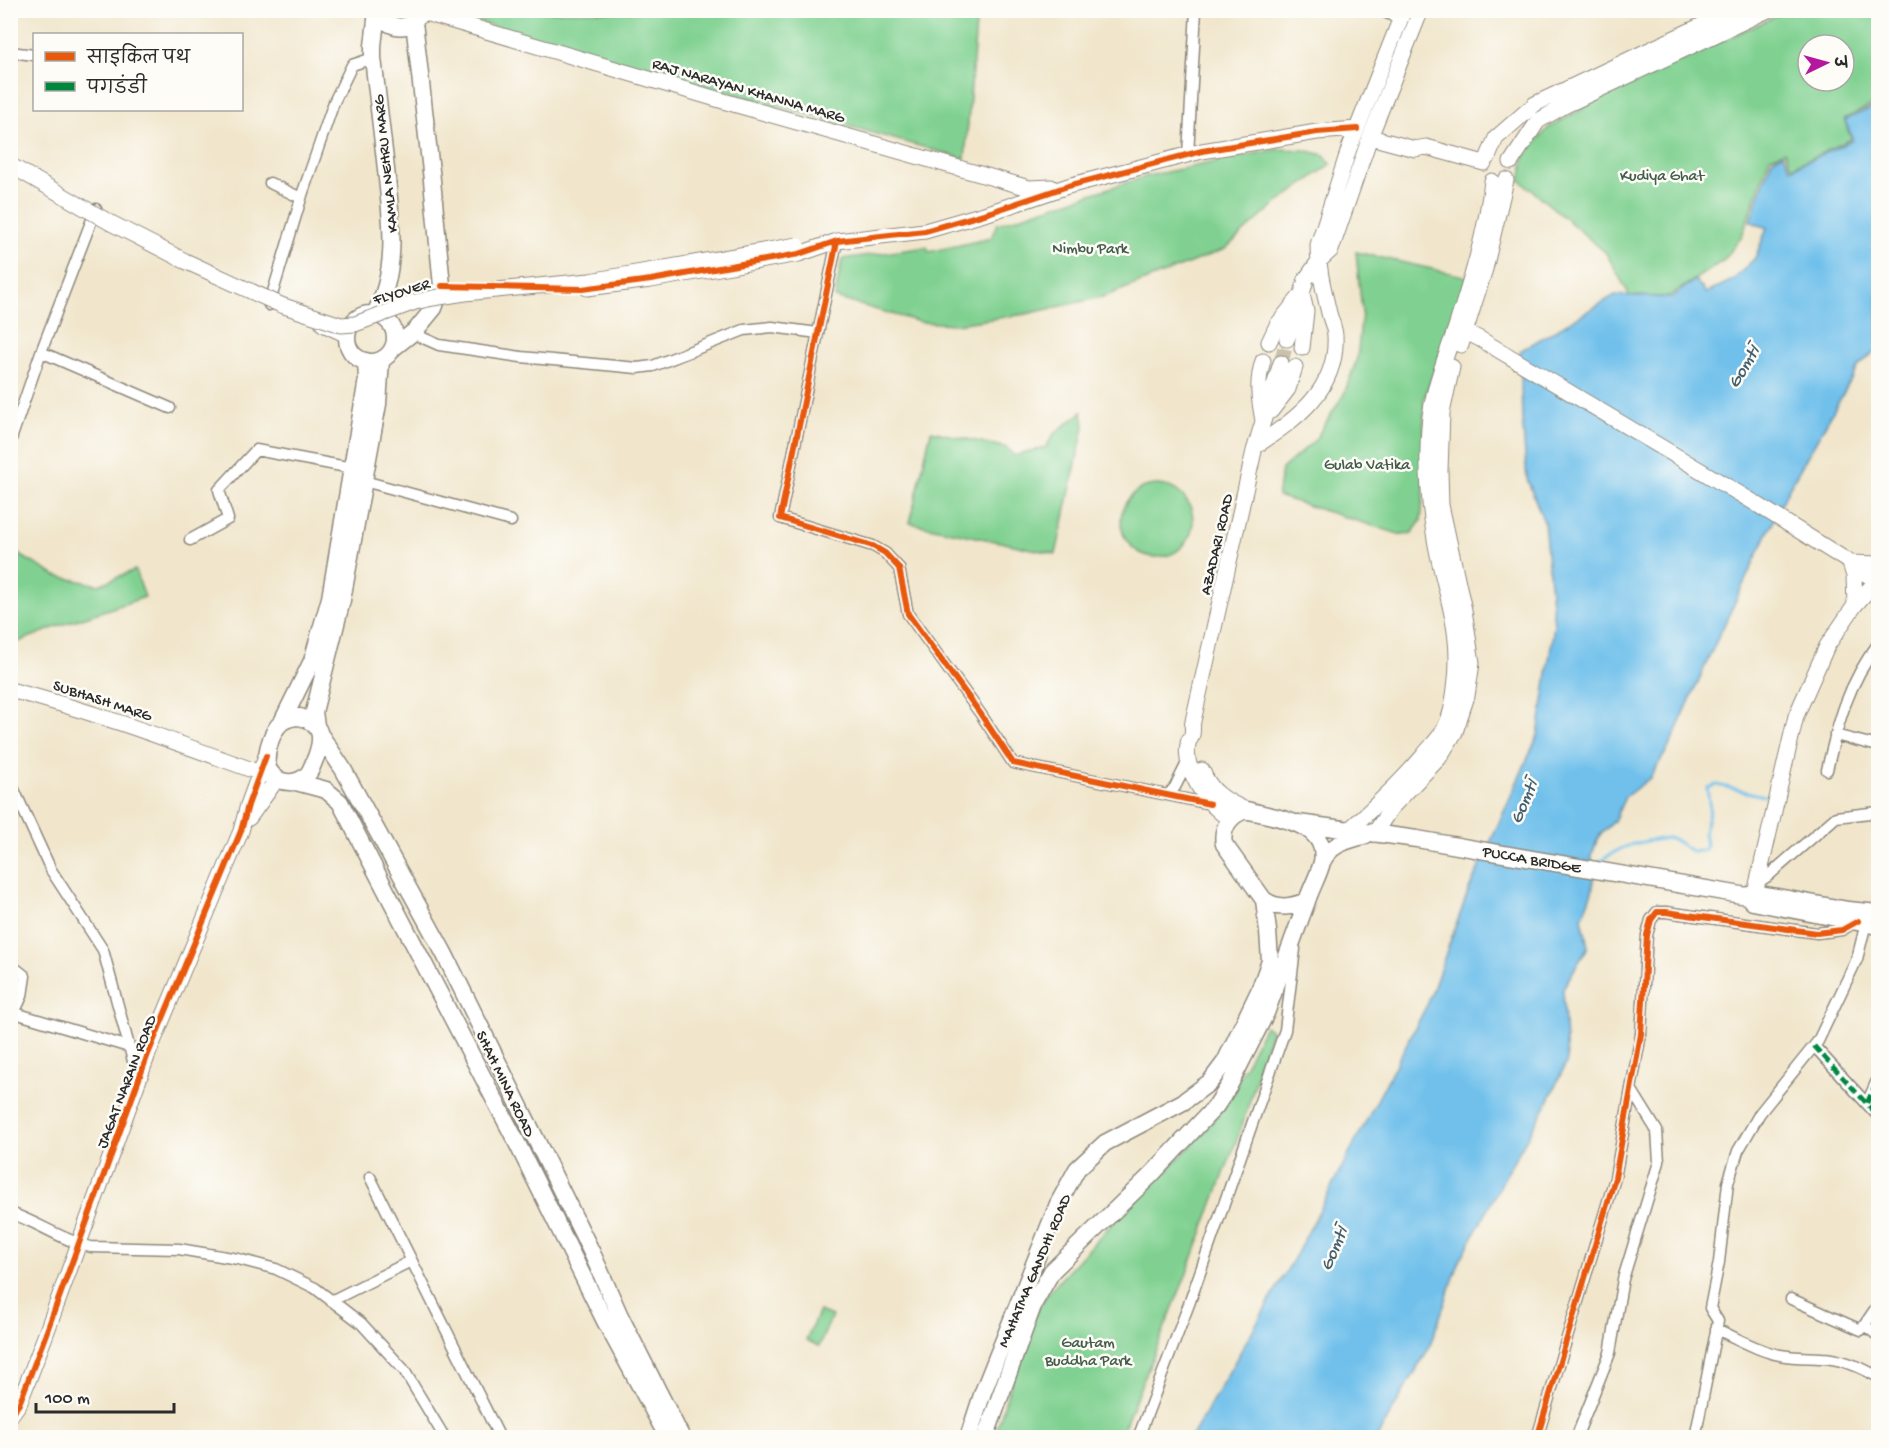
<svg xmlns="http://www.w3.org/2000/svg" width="1889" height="1448" font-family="'Gochi Hand','Playpen Sans Deva',sans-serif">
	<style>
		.green { fill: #80d191; stroke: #567e5e; stroke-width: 1.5; fill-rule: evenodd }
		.water { fill: #6fc0eb; stroke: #4d768b; stroke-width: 1.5 }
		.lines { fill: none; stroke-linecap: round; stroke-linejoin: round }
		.stream { stroke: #6fc0eb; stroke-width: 3 }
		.secondary-tunnel { stroke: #c9c1ac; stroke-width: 15; stroke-dasharray: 15 8; stroke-linecap: butt }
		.street-casing { stroke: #8e887c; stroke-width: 13 }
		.secondary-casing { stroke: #8e887c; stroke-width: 17 }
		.primary-casing { stroke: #8e887c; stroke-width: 19 }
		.street { stroke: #fff; stroke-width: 10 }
		.secondary { stroke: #fff; stroke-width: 15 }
		.primary { stroke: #fff; stroke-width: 16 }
		.secondary-bridge-casing { stroke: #8e887c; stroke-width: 17; stroke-linecap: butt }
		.secondary-bridge { stroke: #fff; stroke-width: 15 }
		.quiet { stroke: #00873e; stroke-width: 4.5; stroke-dasharray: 9 4.5; stroke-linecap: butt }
		.cycleway-casing { stroke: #fdfcf7; stroke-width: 10 }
		.cycleway { stroke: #e8590c; stroke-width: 6 }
		.labels { text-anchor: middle; stroke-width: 5; stroke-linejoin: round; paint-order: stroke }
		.street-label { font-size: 16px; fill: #2b2b2b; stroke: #fdfcf7 }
		.park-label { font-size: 16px; fill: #445d4a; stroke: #fdfcf7 }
		.water-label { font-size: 18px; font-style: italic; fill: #435f6e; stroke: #fdfcf7 }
	</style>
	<rect width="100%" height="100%" fill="#fdfcf7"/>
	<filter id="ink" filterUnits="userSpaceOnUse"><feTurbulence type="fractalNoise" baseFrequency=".0167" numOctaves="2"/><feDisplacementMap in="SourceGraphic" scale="12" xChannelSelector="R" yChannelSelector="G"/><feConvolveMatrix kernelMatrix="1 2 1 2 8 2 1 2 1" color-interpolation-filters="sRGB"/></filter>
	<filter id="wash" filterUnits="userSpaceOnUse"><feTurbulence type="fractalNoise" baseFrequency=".008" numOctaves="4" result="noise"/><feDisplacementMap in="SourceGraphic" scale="24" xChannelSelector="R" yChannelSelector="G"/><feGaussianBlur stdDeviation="1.35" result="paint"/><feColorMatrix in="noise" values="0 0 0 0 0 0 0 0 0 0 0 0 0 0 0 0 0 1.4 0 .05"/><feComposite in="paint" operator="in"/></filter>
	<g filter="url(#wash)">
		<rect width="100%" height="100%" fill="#f1e6cc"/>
		<path class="green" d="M1787 11H1878V102L1844 119 1851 139 1792 167 1785 151 1770 157 1742 236 1724 260 1668 297 1630 296 1606 253 1520 180 1525 156 1548 128 1621 87ZM1808 45H1844V81H1808Z
			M444 12 977 11 965 159Z
			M1278 149 1304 150 1324 155 1331 164 1271 208 1225 249 1106 296 1026 314 956 324 920 322 835 298 842 259 927 247 929 252 991 238 997 224 1147 176Z
			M1356 252 1468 277 1424 399V488L1421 521 1412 533 1402 535 1277 496 1282 469 1315 440 1344 394 1357 359 1362 312Z
			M1082 412 1084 427 1056 554 910 523 931 431 1007 448 1014 456 1046 447 1054 434Z
			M1121 521a36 36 0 1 1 72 0a36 36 0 1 1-72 0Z
			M11 550 56 576 99 585 135 570 145 597 61 625 11 645Z
			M1265 1026 1271 1030 1243 1123 1187 1273 1120 1437 994 1438 1029 1325 1047 1294 1110 1226 1204 1133 1227 1101Z
			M819 1311 832 1316 819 1346 806 1340Z"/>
		<path class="water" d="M1878 105V348L1859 366 1788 490 1716 642 1668 749 1650 778 1625 797 1614 821 1599 836 1592 854 1593 889 1582 918 1588 947 1563 988 1567 1061 1549 1100 1509 1169 1459 1263 1429 1348 1377 1437 1191 1438 1297 1253 1428 1003 1468 892 1538 735 1554 625 1544 522 1527 479 1522 418 1520 351 1615 295 1671 298 1695 280 1706 293 1733 280 1755 258 1767 228 1750 221 1772 159 1783 153 1791 169 1853 140 1845 120Z"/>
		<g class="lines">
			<path class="stream" d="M1596 864C1624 844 1633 843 1667 838L1673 839 1693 852 1704 850 1706 845 1704 832 1710 809 1707 788 1717 785 1764 796"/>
		</g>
	</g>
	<g filter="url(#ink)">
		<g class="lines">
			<path class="secondary-tunnel" d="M1281 363 1287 339"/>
			<defs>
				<path id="street" d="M1380 10 1400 19
					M10 52 34 55
					M1188 155 1196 10
					M270 183 301 198
					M837 241 780 518 873 546 885 553 899 568 908 614 980 713 1013 763 1210 804
					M269 305 303 192 334 102 352 65 373 58
					M412 333 439 345 521 357 637 368 653 366 744 330 772 327 818 333
					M41 352 170 408
					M10 442 41 352 96 209
					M364 481 511 521
					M190 540 228 519 219 490 256 450 352 468
					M1835 735 1878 746
					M1827 770C1838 722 1848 684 1878 644
					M10 781 51 870 103 950 133 1061 144 1066
					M1168 795 1175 787 1189 759
					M1757 883 1768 876 1836 817 1878 812
					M10 964 25 976 22 996 10 1022
					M15 1013 129 1047
					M1814 1046 1878 1116
					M1867 1103 1878 1078
					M370 1177 500 1438
					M10 1213C38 1222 63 1241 91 1247L179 1249 238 1259 276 1269 315 1288 361 1323 404 1370 445 1438
					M1791 1299 1861 1330 1878 1305
					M331 1301 411 1261
					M1865 1325 1878 1336
					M1716 1329C1737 1338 1758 1351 1780 1355 1795 1358 1808 1357 1822 1358 1843 1359 1861 1367 1878 1377
					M1138 1438 1189 1304 1285 1030 1295 949
					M1537 1438 1615 1178 1641 1034 1647 935 1651 920 1657 912H1666L1817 933 1842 930 1857 921
					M1576 1438 1610 1353 1623 1279 1659 1162 1657 1131 1631 1089
					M1695 1438 1718 1321 1710 1308 1719 1262 1728 1183 1738 1151 1760 1113 1818 1041 1857 959 1866 923"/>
				<path id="secondary" d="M422 12 737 105 1029 188 1051 187
					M1370 137 1415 149 1426 147 1484 163
					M1488 157 1496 138 1535 104 1734 10
					M1511 162 1538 121 1564 106 1768 10
					M587 288 651 280 799 254 837 241 925 231 991 212 1068 186 1202 151 1317 132 1357 129
					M323 324 347 335
					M1458 328 1480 339 1750 500 1846 560 1876 581
					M1287 339 1298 304
					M1269 342 1277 325 1302 294 1306 279 1318 262 1331 250 1370 137 1421 10
					M1461 345 1485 269 1506 180
					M1302 348 1306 311 1302 294
					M1271 411 1288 389 1295 367
					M1263 421C1259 399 1256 383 1263 361
					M1256 446C1296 419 1338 390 1335 336 1335 329 1331 321 1329 313 1324 291 1318 269 1318 245L1349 149 1404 10
					M1855 605 1854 576 1850 563 1878 564
					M10 690C101 713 188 747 277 779L249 818
					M1202 770C1210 792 1226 801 1246 810
					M1230 819C1208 806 1183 771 1188 744 1189 737 1190 742 1192 735 1193 731 1192 725 1193 721L1254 451 1281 363
					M1349 830C1375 806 1400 783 1423 756 1429 748 1438 740 1443 731 1451 718 1453 704 1455 688 1463 633 1446 597 1436 545 1429 507 1426 467 1429 427 1431 393 1445 360 1456 327 1472 278 1486 232 1492 181
					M1374 834 1391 808 1439 758 1455 732 1467 696 1472 663 1464 610 1441 505 1440 471 1442 413 1452 367
					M1753 902 1796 716 1827 646 1855 605 1878 579
					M10 1416 19 1404 44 1339 148 1054 241 831 248 805 266 756"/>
				<path id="primary" d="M377 10C387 31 412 33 422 10
					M347 338a24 24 0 1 1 48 0a24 24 0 1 1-48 0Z
					M374 315C401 268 390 211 385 160 381 126 377 92 373 58V46L377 11
					M392 349 416 330 434 308 442 286 432 180 414 22
					M300 717C323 724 323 738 316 757 313 763 312 769 308 774 298 785 280 785 271 773 261 762 271 731 282 722 288 718 294 717 300 717Z
					M282 722 312 661 330 598 367 379 366 361
					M316 726 314 712 342 600 378 404 381 360
					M321 736 343 769 444 953 592 1253 620 1316 682 1438
					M296 782 326 790 340 802 515 1139 605 1321 668 1438
					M1246 810C1272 817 1330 822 1322 862 1319 875 1311 888 1307 901 1291 907 1279 910 1264 900L1224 844C1221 828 1230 815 1246 810Z
					M1298 823 1417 839 1747 896
					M1322 862C1331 843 1347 841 1366 835
					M1878 913 1848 910 1755 893 1747 896 1753 902 1878 926
					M968 1438 983 1392 1058 1204 1077 1169 1105 1143 1183 1102 1210 1082 1225 1062 1259 991 1270 961 1268 931 1264 900
					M985 1438 1034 1303 1052 1271 1151 1175 1216 1106 1229 1086 1266 1013 1307 901"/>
			</defs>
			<use href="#street" class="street-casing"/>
			<use href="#secondary" class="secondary-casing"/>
			<use href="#primary" class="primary-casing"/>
			<use href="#street" class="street"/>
			<use href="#secondary" class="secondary"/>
			<use href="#primary" class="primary"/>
			<defs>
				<path id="secondary-bridge" d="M10 165 109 222 185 261 281 305 341 325 355 324 415 302 433 298 465 293 590 281 797 245"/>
			</defs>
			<use href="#secondary-bridge" class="secondary-bridge-casing"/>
			<use href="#secondary-bridge" class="secondary-bridge"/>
			<path class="quiet" d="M1814 1046 1878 1116
				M1867 1103 1878 1078"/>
			<defs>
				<path id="cycleway" d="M837 241 780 518 873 546 885 553 899 568 908 614 980 713 1013 763 1210 804
					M442 286 582 289 651 280 799 254 837 241 925 231 991 212 1068 186 1202 151 1317 132 1357 129
					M10 1416 19 1404 44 1339 148 1054 241 831 248 805 266 756
					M1537 1438 1615 1178 1641 1034 1647 935 1651 920 1657 912H1666L1817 933 1842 930 1858 921"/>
			</defs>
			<use href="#cycleway" class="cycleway-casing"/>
			<use href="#cycleway" class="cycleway"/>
		</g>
	</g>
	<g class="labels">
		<g class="street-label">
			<text transform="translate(749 89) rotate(16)" y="6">RAJ NARAYAN KHANNA MARG</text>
			<text transform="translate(384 164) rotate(-96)" y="6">KAMLA NEHRU MARG</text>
			<text transform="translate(401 290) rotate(-17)" y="6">FLYOVER</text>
			<text transform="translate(1215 544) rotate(-77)" y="6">AZADARI ROAD</text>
			<text transform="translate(103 699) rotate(18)" y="6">SUBHASH MARG</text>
			<text transform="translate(1532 858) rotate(10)" y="6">PUCCA BRIDGE</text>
			<text transform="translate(125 1081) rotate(-69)" y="6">JAGAT NARAIN ROAD</text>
			<text transform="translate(507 1083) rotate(64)" y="6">SHAH MINA ROAD</text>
			<text transform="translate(1033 1270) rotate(-67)" y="6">MAHATMA GANDHI ROAD</text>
		</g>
		<g class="park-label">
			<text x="1662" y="180">Kudiya Ghat</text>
			<text x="1090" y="253">Nimbu Park</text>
			<text x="1367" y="469">Gulab Vatika</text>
			<text x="1088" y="1347">Gautam<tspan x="1088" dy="18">Buddha Park</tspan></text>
		</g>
		<g class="water-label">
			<text transform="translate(1743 366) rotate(-59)" y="6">Gomtī</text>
			<text transform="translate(1523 801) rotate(-67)" y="6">Gomtī</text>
			<text transform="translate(1333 1248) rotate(-67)" y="6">Gomtī</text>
		</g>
	</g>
	<rect width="1889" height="1448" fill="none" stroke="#fdfcf7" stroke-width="36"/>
	<rect x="33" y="33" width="210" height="78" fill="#fdfcf7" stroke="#a9a8a5" stroke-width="1.5"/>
	<rect x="45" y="52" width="30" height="9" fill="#e8590c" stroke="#a9a8a5" stroke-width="1.5"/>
	<text x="87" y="63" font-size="18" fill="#2b2b2b">साइकिल पथ</text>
	<rect x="45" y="82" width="30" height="9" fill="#00873e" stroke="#a9a8a5" stroke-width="1.5"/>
	<text x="87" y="93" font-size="18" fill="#2b2b2b">पगडंडी</text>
	<g transform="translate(1826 63) rotate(85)"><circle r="28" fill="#fdfcf7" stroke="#a9a8a5" stroke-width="1.5"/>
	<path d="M0-4.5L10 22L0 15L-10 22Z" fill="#b5179e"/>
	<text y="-9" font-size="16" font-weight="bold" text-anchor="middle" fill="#2b2b2b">उ</text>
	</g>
	<path d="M36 1403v9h138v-9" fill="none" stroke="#2b2b2b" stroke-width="3"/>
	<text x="45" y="1403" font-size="18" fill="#2b2b2b" stroke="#fdfcf7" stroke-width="4.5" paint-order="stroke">100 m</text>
</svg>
